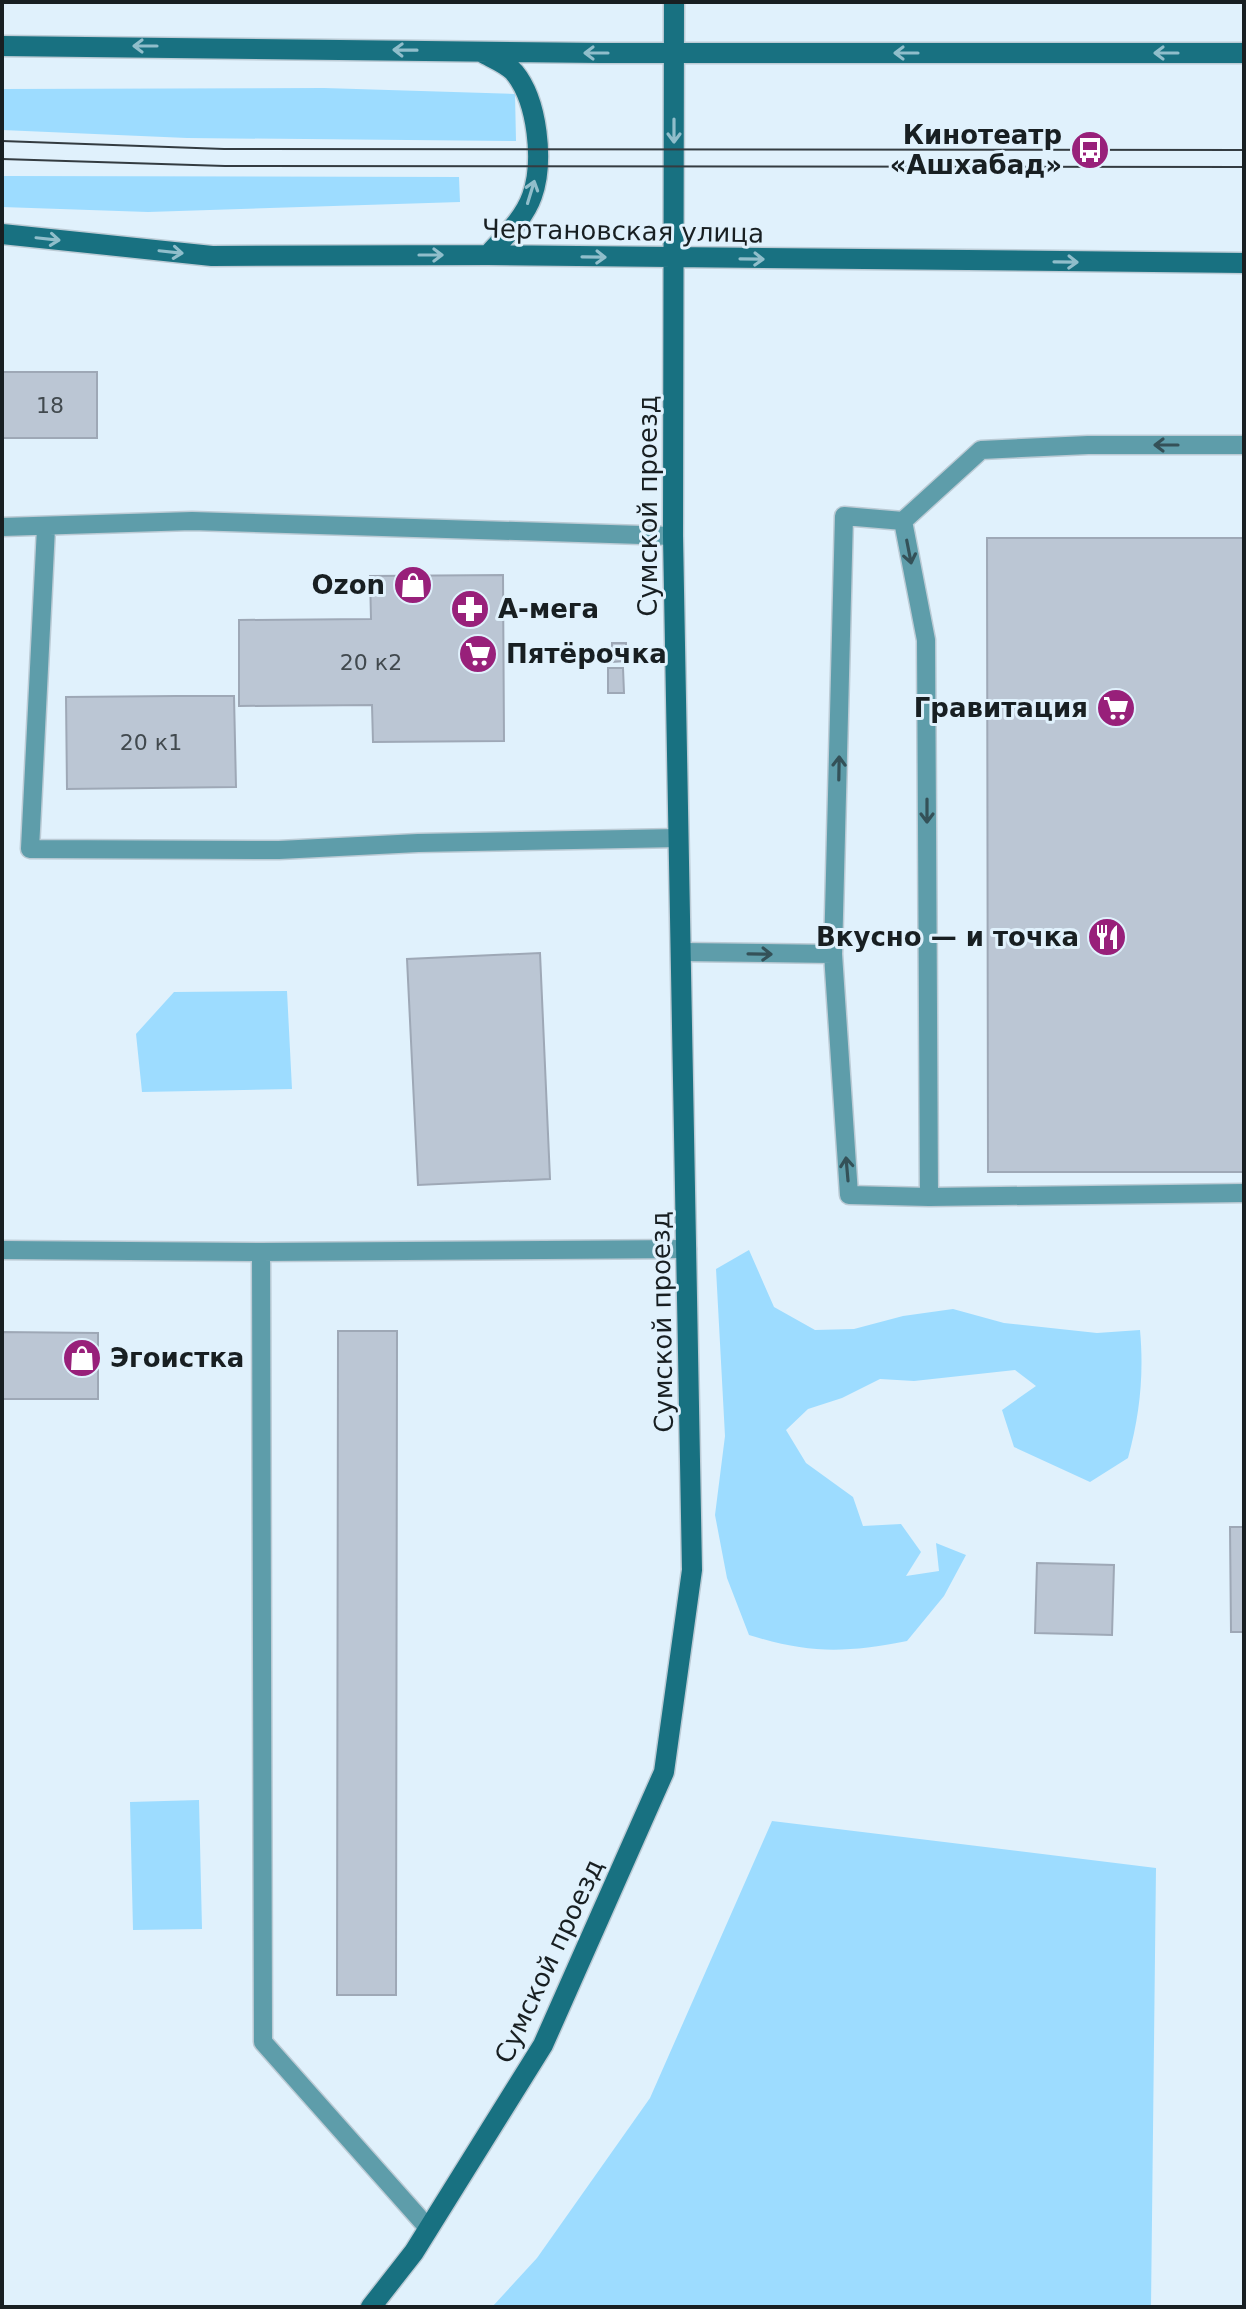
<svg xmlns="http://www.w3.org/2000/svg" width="1246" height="2309" font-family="'DejaVu Sans',sans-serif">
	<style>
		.green { fill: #9ddcff }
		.building { fill: #bbc6d4; stroke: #9ea8b6; stroke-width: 2 }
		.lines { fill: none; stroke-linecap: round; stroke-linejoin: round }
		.lane-casing { stroke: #bccbd5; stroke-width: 21 }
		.secondary-casing { stroke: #bccbd5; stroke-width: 23 }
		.lane { stroke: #5e9daa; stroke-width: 18 }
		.secondary { stroke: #187181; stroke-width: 20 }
		.tram { stroke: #343c41; stroke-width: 2 }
		.oneway { stroke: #90becb }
		.oneway2 { stroke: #345158 }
		.labels { text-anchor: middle; stroke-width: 6; stroke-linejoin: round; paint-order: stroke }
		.number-label { font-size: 22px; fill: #41494e }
		.poi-label { font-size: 26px; font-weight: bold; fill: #181f22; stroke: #e0f1fc; text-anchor: end }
		.street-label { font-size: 26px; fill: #181f22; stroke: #e0f1fc }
	</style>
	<rect width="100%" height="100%" fill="#e0f1fc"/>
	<path class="green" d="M324 88 515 94 516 141 187 138 2 130V89Z
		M2 176 459 177 460 202 148 212 2 207Z
		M287 991 292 1089 142 1092 136 1034 174 992Z
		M749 1250 774 1307 815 1330 854 1329 903 1316 953 1309 1004 1323 1097 1333 1140 1330C1144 1375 1140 1414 1128 1458L1090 1482 1014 1447 1002 1410 1036 1386 1015 1370 914 1381 880 1379 842 1398 808 1409 786 1430 806 1463 853 1497 863 1526 901 1524 921 1552 906 1576 939 1571 936 1543 966 1555 944 1596 907 1641C845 1653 810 1654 749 1635L727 1578 715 1515 725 1436 716 1269Z
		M199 1800 202 1929 133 1930 130 1802Z
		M772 1821 1156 1868 1151 2307H492L537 2258 650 2098Z"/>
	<path class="building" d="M2 372H97V438H2Z
		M987 538H1244V1172H988Z
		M503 575 504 741 373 742 372 705 239 706V620L371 619 370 576Z
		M612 643H626V661L612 662Z
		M608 668H623L624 693H608Z
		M176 696H234L236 787 67 789 66 697Z
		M540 953 550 1179 418 1185 407 959Z
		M338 1331H397L396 1995H337Z
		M2 1332 98 1333V1399H2Z
		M1230 1527H1244V1632H1231Z
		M1037 1563 1114 1565 1112 1635 1035 1633Z"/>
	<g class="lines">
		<defs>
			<path id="lane" d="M903 521 981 450 1088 445H1244
				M2 527 192 521 673 536
				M46 528 30 849 279 850 418 843 679 838
				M682 952 833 954 844 516 903 521 926 640 929 1197 1244 1193
				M833 954 849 1195 929 1197
				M2 1250 261 1252
				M429 2229 263 2042 261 1252 687 1249"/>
			<path id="secondary" d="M2 46 600 53H1244
				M483 53C492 58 507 64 514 72 538 101 544 162 532 196 524 219 504 237 488 255
				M2 234 212 256 488 255 1244 263
				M371 2307 414 2252 543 2045 664 1772 692 1570 673 536 674 2"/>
		</defs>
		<use href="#lane" class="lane-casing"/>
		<use href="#secondary" class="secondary-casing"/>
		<use href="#lane" class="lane"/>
		<use href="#secondary" class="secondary"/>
		<path class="tram" d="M2 141 224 149 1244 150
			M2 159 225 166 1244 167"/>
	</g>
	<defs><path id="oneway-shaft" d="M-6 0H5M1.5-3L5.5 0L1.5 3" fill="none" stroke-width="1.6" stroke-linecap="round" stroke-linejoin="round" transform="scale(2)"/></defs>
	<g class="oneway">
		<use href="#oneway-shaft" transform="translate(145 46) rotate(-180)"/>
		<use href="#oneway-shaft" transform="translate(405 50) rotate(-179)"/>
		<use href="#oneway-shaft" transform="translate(596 53) rotate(-180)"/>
		<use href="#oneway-shaft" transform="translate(906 53) rotate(-180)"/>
		<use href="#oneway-shaft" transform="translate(1166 53) rotate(-180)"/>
		<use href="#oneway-shaft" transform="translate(674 131) rotate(90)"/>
		<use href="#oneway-shaft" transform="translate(531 192) rotate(-73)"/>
		<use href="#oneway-shaft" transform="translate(48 239) rotate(6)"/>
		<use href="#oneway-shaft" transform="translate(171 252) rotate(6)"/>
		<use href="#oneway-shaft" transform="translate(431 255)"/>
		<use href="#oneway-shaft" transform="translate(594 257) rotate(1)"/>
		<use href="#oneway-shaft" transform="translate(752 259) rotate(1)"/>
		<use href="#oneway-shaft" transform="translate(1066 262) rotate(1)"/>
	</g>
	<g class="oneway2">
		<use href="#oneway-shaft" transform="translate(1166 445) rotate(-180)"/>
		<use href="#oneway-shaft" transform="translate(909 552) rotate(79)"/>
		<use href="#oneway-shaft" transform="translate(839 768) rotate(-89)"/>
		<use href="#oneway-shaft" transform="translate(927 811) rotate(90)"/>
		<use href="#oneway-shaft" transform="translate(760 954) rotate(1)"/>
		<use href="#oneway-shaft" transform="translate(847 1169) rotate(-95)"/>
	</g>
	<defs>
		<symbol id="bus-disc" viewBox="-11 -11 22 22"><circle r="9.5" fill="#98207a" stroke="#e0f1fc"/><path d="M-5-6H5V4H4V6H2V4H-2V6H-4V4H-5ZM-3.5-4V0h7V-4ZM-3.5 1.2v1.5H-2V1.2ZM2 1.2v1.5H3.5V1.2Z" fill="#fff"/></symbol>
		<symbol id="shop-disc" viewBox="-11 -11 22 22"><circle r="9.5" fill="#98207a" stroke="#e0f1fc"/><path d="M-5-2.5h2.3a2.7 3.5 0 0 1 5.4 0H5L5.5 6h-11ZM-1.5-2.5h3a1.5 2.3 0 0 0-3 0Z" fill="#fff"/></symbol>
		<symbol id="pharmacy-disc" viewBox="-11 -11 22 22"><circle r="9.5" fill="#98207a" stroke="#e0f1fc"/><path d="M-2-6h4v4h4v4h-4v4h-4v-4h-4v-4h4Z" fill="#fff"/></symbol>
		<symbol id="supermarket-disc" viewBox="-11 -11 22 22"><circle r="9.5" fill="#98207a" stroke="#e0f1fc"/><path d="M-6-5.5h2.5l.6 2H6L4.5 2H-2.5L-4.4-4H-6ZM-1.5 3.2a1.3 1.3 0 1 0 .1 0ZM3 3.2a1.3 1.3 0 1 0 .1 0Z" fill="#fff"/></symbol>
		<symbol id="restaurant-disc" viewBox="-11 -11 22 22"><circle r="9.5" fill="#98207a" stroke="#e0f1fc"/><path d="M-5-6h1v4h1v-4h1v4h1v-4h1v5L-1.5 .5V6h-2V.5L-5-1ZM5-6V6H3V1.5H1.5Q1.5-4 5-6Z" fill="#fff"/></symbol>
	</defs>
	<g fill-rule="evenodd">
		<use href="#bus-disc" x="1068" y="128" width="44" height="44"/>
		<use href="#shop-disc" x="391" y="563" width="44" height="44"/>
		<use href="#pharmacy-disc" x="448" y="587" width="44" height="44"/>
		<use href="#supermarket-disc" x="456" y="632" width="44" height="44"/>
		<use href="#supermarket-disc" x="1094" y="686" width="44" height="44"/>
		<use href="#restaurant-disc" x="1085" y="915" width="44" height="44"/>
		<use href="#shop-disc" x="60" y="1336" width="44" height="44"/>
	</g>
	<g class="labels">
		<g class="number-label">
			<text x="50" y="413">18</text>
			<text x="371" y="670">20 к2</text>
			<text x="151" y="750">20 к1</text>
		</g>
		<g class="poi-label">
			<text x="1062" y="144">Кинотеатр<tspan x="1062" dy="30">«Ашхабад»</tspan></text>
			<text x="385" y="594">Ozon</text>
			<text x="498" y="618" text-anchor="start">А-мега</text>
			<text x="506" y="663" text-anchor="start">Пятёрочка</text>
			<text x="1088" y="717">Гравитация</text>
			<text x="1079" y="946">Вкусно — и точка</text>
			<text x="110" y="1367" text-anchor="start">Эгоистка</text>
		</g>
		<g class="street-label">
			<text transform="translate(623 231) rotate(1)" y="9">Чертановская улица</text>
			<text transform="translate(648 506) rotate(-90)" y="9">Сумской проезд</text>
			<text transform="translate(662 1322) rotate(-91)" y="9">Сумской проезд</text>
			<text transform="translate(549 1961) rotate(-65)" y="9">Сумской проезд</text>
		</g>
	</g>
	<rect width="1246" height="2309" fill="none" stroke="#181f22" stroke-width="8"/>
</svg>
